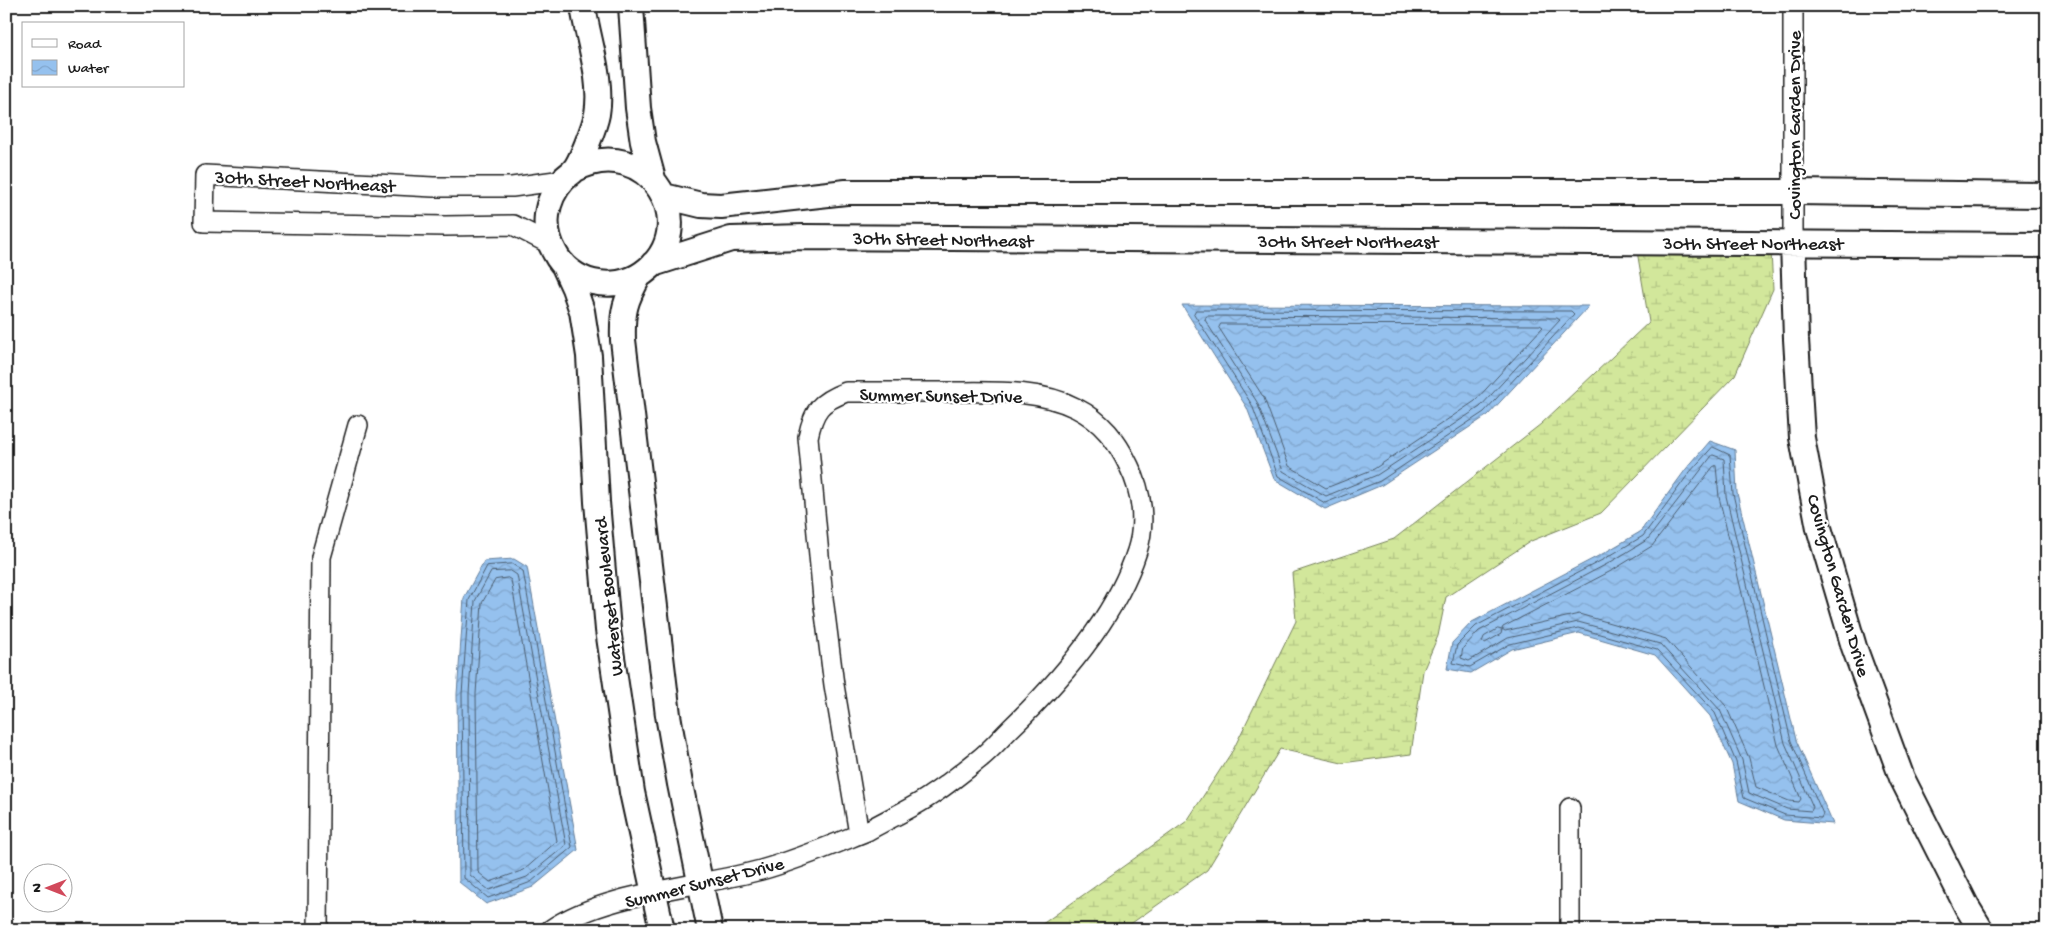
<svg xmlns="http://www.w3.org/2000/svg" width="2053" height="936" font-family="'Gochi Hand',sans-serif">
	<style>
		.wetland { fill: url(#wetland-marsh); stroke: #77825c }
		.water { fill: url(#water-waves); stroke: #657f9a }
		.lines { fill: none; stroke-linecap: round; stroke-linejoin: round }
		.shore { stroke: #4c5e70; stroke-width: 1 }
		.minor-casing { stroke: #1c1c1c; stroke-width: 22 }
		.tertiary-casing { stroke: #1c1c1c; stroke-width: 28 }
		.minor { stroke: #fff; stroke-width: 19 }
		.tertiary { stroke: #fff; stroke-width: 24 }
		.labels { text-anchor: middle; stroke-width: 4.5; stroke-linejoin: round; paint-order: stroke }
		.street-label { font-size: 19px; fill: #1c1c1c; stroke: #fff }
	</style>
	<defs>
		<pattern id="wetland-marsh" width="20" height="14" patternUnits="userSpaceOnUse" patternTransform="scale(1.25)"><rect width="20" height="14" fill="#d2e79b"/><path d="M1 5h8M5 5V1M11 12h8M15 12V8" fill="none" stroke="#b4c685"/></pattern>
		<pattern id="water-waves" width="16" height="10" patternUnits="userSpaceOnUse" patternTransform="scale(1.25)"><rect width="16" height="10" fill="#95c1ee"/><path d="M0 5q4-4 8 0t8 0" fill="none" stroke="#80a5cc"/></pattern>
	</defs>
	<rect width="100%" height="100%" fill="#fff"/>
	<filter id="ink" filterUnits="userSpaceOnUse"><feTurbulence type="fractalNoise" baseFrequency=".02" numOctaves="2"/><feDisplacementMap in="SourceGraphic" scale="10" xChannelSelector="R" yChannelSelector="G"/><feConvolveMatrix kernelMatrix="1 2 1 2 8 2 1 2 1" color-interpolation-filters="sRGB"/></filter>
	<g filter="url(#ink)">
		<path class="wetland" d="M1637 251H1771L1773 289 1735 375 1601 513 1531 541 1446 597 1438 636 1423 671 1411 754 1342 763 1280 749 1207 870 1122 930H1034L1187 821 1233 750 1296 621 1292 573 1394 539 1541 424 1649 322Z"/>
		<path class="water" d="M1182 305 1589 306 1488 415 1382 485 1325 509 1274 479 1247 408Z
			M1710 441 1735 450 1737 493 1796 740 1833 824 1784 820 1739 801 1732 764 1710 716 1655 655 1579 633 1512 649 1471 673 1447 669 1452 643 1472 622 1604 553 1640 532 1686 469Z
			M514 559 527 567 578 850 533 887 486 904 459 882 457 694 464 598 484 561Z"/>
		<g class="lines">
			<path class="shore" d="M1196 310 1571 311 1574 314 1484 412 1380 481 1325 503 1278 476 1252 405 1194 314Z
				M1207 316 1557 318 1560 320 1480 407 1377 475 1326 496 1283 471 1257 402 1205 320Z
				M1221 324 1540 325 1543 327 1475 401 1374 469 1326 488 1289 466 1264 398 1219 328Z
				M1713 447 1730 455 1733 494 1791 741 1823 814 1821 818 1785 815 1744 798 1736 762 1715 713 1657 650 1578 628 1510 644 1470 667 1453 663 1457 645 1476 626 1606 558 1643 536 1690 472Z
				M1713 455 1724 459 1726 496 1785 743 1813 807 1811 811 1787 809 1749 793 1742 760 1720 710 1660 644 1578 622 1508 638 1469 661 1461 658 1463 648 1479 631 1609 563 1647 540Z
				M1716 466 1719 497 1778 745 1801 799 1799 802 1789 801 1756 787 1749 758 1726 706 1666 639 1579 614 1505 631 1502 629 1503 627 1613 570 1652 546 1713 467Z
				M512 564 523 571 572 847 531 882 488 898 464 878 462 694 469 600 487 566Z
				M511 571 517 575 566 845 527 877 489 890 470 875 469 694 475 601 491 572Z
				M508 578 511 580 557 841 524 870 490 882 478 872 476 694 482 603 495 580Z
				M1498 629 1502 630 1501 634 1485 643 1482 642 1484 637Z"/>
			<defs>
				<path id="minor" d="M1793 6V242
					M550 244 513 225 445 226 204 222 205 175 433 187H512L563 180
					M318 930 321 557 358 425
					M550 930C603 893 698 887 761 870 797 860 832 845 867 831 888 819 911 809 930 796 947 785 963 772 978 760 990 751 1000 739 1010 729 1060 681 1115 619 1137 551 1146 523 1142 492 1129 466 1117 441 1102 421 1076 408 1038 389 992 392 950 392 916 392 881 392 846 392 820 402 814 409 808 437L823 598 834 685 859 834
					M1570 930V808"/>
				<path id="tertiary" d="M631 6 638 108 643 142 653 179
					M574 170C648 130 706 228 643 273 629 283 610 286 593 282 577 278 562 267 555 253 541 229 545 200 563 180 566 176 571 174 574 170 581 162 595 125 597 114 603 79 588 41 583 6
					M664 196 701 205 721 206 846 192H1794L2047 195
					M1793 242 1796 339 1802 438 1819 528 1854 647 1902 778 1967 907 1981 930
					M563 264 574 288 582 311 589 356 597 502 608 630 632 792 662 930
					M653 264 731 239 804 237 2047 245
					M639 276C625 301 622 311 623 340L668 715 680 784 710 930"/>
			</defs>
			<use href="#minor" class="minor-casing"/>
			<use href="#tertiary" class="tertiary-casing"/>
			<use href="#minor" class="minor"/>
			<use href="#tertiary" class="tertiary"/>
		</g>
	</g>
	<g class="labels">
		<g class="street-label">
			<text transform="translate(1793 125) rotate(-90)" y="7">Covington Garden Drive</text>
			<text transform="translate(305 180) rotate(3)" y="7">30th Street Northeast</text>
			<text transform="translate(943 238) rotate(1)" y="7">30th Street Northeast</text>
			<text x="1348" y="247">30th Street Northeast</text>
			<text x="1753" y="249">30th Street Northeast</text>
			<text transform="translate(941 394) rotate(1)" y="7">Summer Sunset Drive</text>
			<text transform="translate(1840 585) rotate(74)" y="7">Covington Garden Drive</text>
			<text transform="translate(607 597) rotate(-96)" y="7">Waterset Boulevard</text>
			<text transform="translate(704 881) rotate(-14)" y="7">Summer Sunset Drive</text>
		</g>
	</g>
	<rect width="2053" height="936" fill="none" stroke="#fff" stroke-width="25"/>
	<rect x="12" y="12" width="2028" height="911" fill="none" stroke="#1c1c1c" stroke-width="2" filter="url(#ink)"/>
	<rect x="22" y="22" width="162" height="65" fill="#ffffff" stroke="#a4a4a4"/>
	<rect x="32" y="39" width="25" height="8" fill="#ffffff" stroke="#a4a4a4"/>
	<text x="68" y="48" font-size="15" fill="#1c1c1c">Road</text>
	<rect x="32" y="60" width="25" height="15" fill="url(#water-waves)" stroke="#a4a4a4"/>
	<text x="68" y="72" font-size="15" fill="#1c1c1c">Water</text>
	<g transform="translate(48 888) rotate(270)"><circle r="24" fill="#ffffff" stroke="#a4a4a4"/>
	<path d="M0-4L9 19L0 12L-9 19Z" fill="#d1495b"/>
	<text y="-8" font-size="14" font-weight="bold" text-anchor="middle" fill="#1c1c1c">N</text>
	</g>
</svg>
